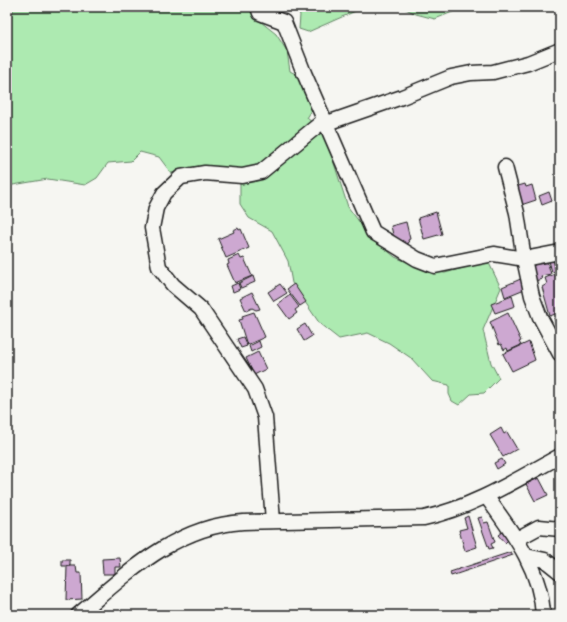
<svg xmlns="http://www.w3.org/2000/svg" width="567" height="622" font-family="'Indie Flower',sans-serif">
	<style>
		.green { fill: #adeab1; stroke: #648366 }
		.building { fill: #cda8d1; stroke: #1c1c1c }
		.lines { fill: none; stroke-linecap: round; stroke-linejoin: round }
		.minor-casing { stroke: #1c1c1c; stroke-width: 17 }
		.minor { stroke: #f6f6f2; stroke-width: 14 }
	</style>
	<rect width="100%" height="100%" fill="#f6f6f2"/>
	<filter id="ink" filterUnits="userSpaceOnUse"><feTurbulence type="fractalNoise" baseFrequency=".025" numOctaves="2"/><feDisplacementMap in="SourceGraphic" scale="8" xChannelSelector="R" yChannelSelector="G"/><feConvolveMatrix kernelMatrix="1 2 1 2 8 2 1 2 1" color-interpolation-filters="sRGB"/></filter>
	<g filter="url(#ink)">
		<path class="green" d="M14 7H255L256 18 276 34 287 51 290 71 299 76 314 107 307 118 324 132 348 207 370 236 395 257 426 270 445 273 488 261 501 288 483 330 491 363 499 378 484 393 471 394 459 405 452 401 449 394V385L432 381 411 358 389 343 368 333 339 339 320 324 292 283 288 261 272 231 249 218 240 204V182H226L211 169 171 173 159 157 140 152 131 161 108 163 97 178 85 185 48 179 7 186V27Z
			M287 7H465L435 19 416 14 402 7 360 9 308 32 299 29 300 15 297 8Z"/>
		<path class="building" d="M525 184 526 187 532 185 536 200 521 205 515 187Z
			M549 192 552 201 542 205 539 196Z
			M436 212 442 234 424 239 418 218Z
			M406 222 410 239 408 240 409 243 399 245 395 243 391 226Z
			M238 228 239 230 241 229 249 248 226 258 218 239 234 232 233 230Z
			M239 255 241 259 244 258 252 276 235 283 227 265 229 264 228 260Z
			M560 258V272H558L555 260Z
			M553 260 556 271 552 272 549 261Z
			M547 261 551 274 541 276 542 279 535 281 531 266Z
			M555 274 560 284V312L550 316 542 287 547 284 545 278Z
			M253 276 255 282 241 288 239 283Z
			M523 278 527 288 505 297 502 287Z
			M238 283 240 289 233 292 231 286Z
			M280 284 287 293 274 301 268 292Z
			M294 284 306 302 300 306 287 289Z
			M252 292 260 309 256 310 252 308 246 311 240 298Z
			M290 295 299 307 295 310 297 313 289 319 278 304Z
			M512 296 515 306 495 313 491 304Z
			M254 312 265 337 247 345 239 320 243 319 242 316Z
			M508 313 521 341 519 342 521 345 508 351 507 348 504 350 501 344 499 345 490 322Z
			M560 316V329L558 330 554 318Z
			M305 324 312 336 304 341 297 329Z
			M243 337 247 346 241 348 237 339Z
			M259 341 261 347 251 352 249 346Z
			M529 342 535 360 512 371 503 354Z
			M258 352 266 369 254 375 246 358Z
			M501 428 504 434 507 432 517 449 503 457 490 435Z
			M502 459 505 464 497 469 494 463Z
			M539 478 548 495 535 501 526 484Z
			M468 516 477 547 465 551 459 530 467 528 464 518Z
			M482 517 484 523 488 522 495 542 491 544 493 548 489 549 478 518Z
			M502 532 508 540 505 543 498 535Z
			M511 552 513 555 451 576 450 572Z
			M120 558 121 567H115V574H103L102 559Z
			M62 560H70V566H62Z
			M67 566H76L77 573H81L82 599 66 600Z"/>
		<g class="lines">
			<defs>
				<path id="minor" d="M258 7 260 13 284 22 304 73 373 232 417 259 435 266 494 254 524 259 560 252
					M505 167 517 213 524 259 532 296 540 317 560 354
					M486 496C512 532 541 569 543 615
					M273 521 265 417 255 389 201 309 173 285 159 267 152 228 156 208 164 193 181 177 205 173 242 176 261 172 322 122 327 123 402 97 451 77 471 73 493 72 528 63 560 50
					M517 539 539 527 560 529
					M526 556 545 560 560 572
					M78 615C128 573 175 526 243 522L424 518C474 507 516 480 560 456"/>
			</defs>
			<use href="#minor" class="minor-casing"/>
			<use href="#minor" class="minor"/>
		</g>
	</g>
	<rect width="567" height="622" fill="none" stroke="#f6f6f2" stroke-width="24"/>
	<rect x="12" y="12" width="543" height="598" fill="none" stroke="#1c1c1c" stroke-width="1.5" filter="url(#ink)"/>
</svg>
